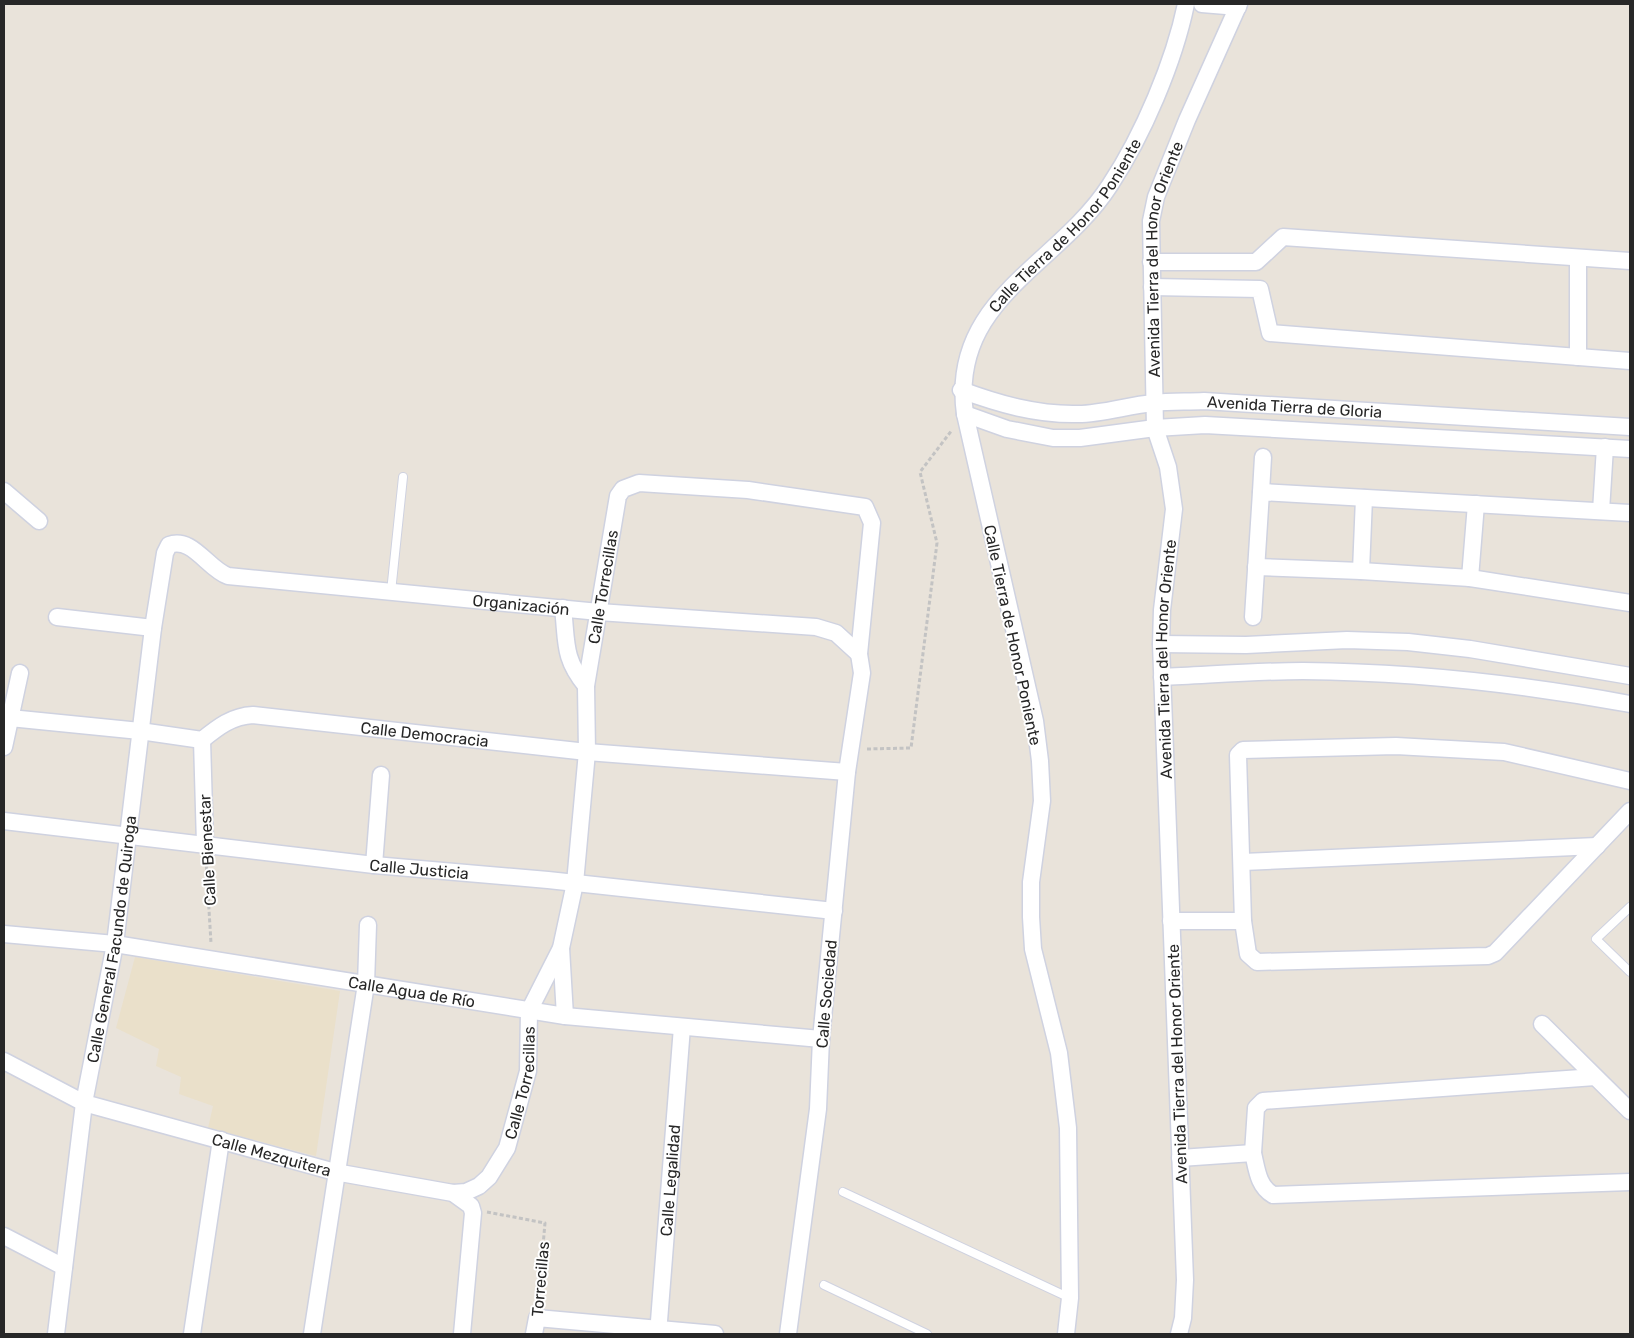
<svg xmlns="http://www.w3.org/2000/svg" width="1634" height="1338" font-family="Rubik,sans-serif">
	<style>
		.education { fill: #eae0ca }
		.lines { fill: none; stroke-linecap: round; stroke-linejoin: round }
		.lane-casing { stroke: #cfd2e0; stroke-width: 10 }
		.street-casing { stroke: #cfd2e0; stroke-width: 19 }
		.path { stroke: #c3c3c3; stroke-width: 3; stroke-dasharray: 4 2.5; stroke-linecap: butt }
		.lane { stroke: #fff; stroke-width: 8 }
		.street { stroke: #fff; stroke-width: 16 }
		.labels { text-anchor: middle; stroke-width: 4; stroke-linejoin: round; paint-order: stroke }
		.street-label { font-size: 16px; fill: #272727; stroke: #fff }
	</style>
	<rect width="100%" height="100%" fill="#e9e3da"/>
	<path class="education" d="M135 957 340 991 316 1156 208 1128 213 1106 179 1094 181 1077 156 1066 159 1049 116 1028Z"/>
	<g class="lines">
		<defs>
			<path id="lane" d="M391 592 403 477
				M1630 907 1596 939 1630 972
				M843 1192 1070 1298
				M824 1285 927 1334"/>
			<g id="street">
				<path d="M1202 4 1238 7"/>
				<path d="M1578 258V357"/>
				<path d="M1151 262H1256L1283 237 1630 261"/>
				<path d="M1152 287 1260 289 1270 333 1630 361"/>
				<path id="s1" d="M961 390C999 404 1037 415 1078 414 1104 414 1128 405 1154 403 1170 401 1188 402 1204 401L1630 427"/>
				<path d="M965 414 1007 429 1053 438H1080L1155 428 1205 425 1630 449"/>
				<path d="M4 491 39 521"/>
				<path d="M1261 492 1263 457"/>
				<path d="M1601 511 1605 447"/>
				<path d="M1256 567 1361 571 1470 578 1630 603"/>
				<path d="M1361 571 1364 498"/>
				<path d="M1470 578 1476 504"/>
				<path d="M563 608C567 643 563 658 586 686"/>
				<path d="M57 617 153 628"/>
				<path d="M1253 617 1261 492 1630 513"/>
				<path d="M1161 644 1246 645 1347 640 1408 642 1470 649 1630 676"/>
				<path d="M1162 677C1209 675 1256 671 1303 671 1413 672 1522 684 1630 704"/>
				<path id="s2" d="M10 718 140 731 202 740C218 727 232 716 253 715L587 752 847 772"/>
				<path d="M202 740 205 844"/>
				<path d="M4 747 20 673"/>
				<path id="s3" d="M4 821 374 865 548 880 834 911"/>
				<path d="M1243 862 1597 846"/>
				<path d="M374 865 381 775"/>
				<path d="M1171 921H1243L1248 954 1257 962 1488 956 1495 953 1630 811"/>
				<path d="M1243 921 1238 755 1243 750 1396 746 1504 752 1630 781"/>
				<path id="s4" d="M4 934 115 944 565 1016 821 1039"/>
				<path d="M561 948 565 1016"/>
				<path d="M1542 1024 1630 1111"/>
				<path id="s5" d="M4 1061 84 1103 335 1172 453 1193 471 1206 473 1213 462 1334"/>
				<path d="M1253 1153 1256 1108 1263 1101 1595 1077"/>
				<path d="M1180 1158 1253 1153C1257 1170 1258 1186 1273 1195L1630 1182"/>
				<path id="s6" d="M453 1193 466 1192 479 1186 489 1177 507 1148 528 1071 529 1011 561 948 575 883 587 752 586 686 618 496 623 489 639 483 748 490 865 507 872 523 859 654 862 673 847 772 821 1039 818 1109 788 1334"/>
				<path d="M4 1236 64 1267"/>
				<path id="s7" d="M56 1334 84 1103 115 944 153 628 165 553 169 545C192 536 208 569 228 576L599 612 816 627 836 633 859 654"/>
				<path d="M192 1334 221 1140"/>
				<path d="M312 1334 366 984 368 925"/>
				<path d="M534 1334 537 1318 715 1334"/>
				<path id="s8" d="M658 1334 682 1027"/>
				<path id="s9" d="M1066 1334 1070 1298 1068 1128 1059 1053 1033 949 1031 917V882L1042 801 1040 761 1035 721 965 414C949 299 1058 266 1110 185 1143 135 1174 62 1186 4"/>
				<path id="s10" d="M1179 1334 1183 1318 1185 1280 1161 644 1162 610 1174 509 1168 467 1155 428 1151 221 1156 197 1187 120 1239 4"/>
			</g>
		</defs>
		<use href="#lane" class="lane-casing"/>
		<use href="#street" class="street-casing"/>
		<path class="path" d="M867 749 911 748 937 543 920 472 952 430
			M206 860 211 943
			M487 1212 545 1223 538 1303"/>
		<use href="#lane" class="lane"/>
		<use href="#street" class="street"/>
	</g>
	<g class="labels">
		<g class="street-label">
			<text dy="6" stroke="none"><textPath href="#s9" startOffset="1156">Calle Tierra de Honor Poniente</textPath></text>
			<text dy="6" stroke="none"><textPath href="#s10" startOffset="1081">Avenida Tierra del Honor Oriente</textPath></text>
			<text dy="6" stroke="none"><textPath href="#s1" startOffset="338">Avenida Tierra de Gloria</textPath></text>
			<text dy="6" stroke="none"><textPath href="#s6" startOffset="650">Calle Torrecillas</textPath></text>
			<text dy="6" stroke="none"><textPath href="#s7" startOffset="1162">Organización</textPath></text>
			<text transform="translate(1013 635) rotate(78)" y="6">Calle Tierra de Honor Poniente</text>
			<text dy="6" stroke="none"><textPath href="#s10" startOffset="676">Avenida Tierra del Honor Oriente</textPath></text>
			<text dy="6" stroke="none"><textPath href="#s2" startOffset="424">Calle Democracia</textPath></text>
			<text transform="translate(207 850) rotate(-93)" y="6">Calle Bienestar</text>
			<text dy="6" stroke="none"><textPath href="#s3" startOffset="418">Calle Justicia</textPath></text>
			<text dy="6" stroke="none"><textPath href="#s7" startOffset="399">Calle General Facundo de Quiroga</textPath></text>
			<text dy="6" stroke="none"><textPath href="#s4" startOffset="412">Calle Agua de Río</textPath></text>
			<text transform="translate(826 994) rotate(-85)" y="6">Calle Sociedad</text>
			<text transform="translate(1177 1064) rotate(-92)" y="6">Avenida Tierra del Honor Oriente</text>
			<text dy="6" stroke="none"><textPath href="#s6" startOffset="142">Calle Torrecillas</textPath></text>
			<text dy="6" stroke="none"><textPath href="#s5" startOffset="285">Calle Mezquitera</textPath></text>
			<text dy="6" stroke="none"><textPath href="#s8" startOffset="154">Calle Legalidad</textPath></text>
			<text transform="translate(540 1279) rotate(-85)" y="6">Torrecillas</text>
		</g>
	</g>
	<rect width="1634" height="1338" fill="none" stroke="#272727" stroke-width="10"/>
</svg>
